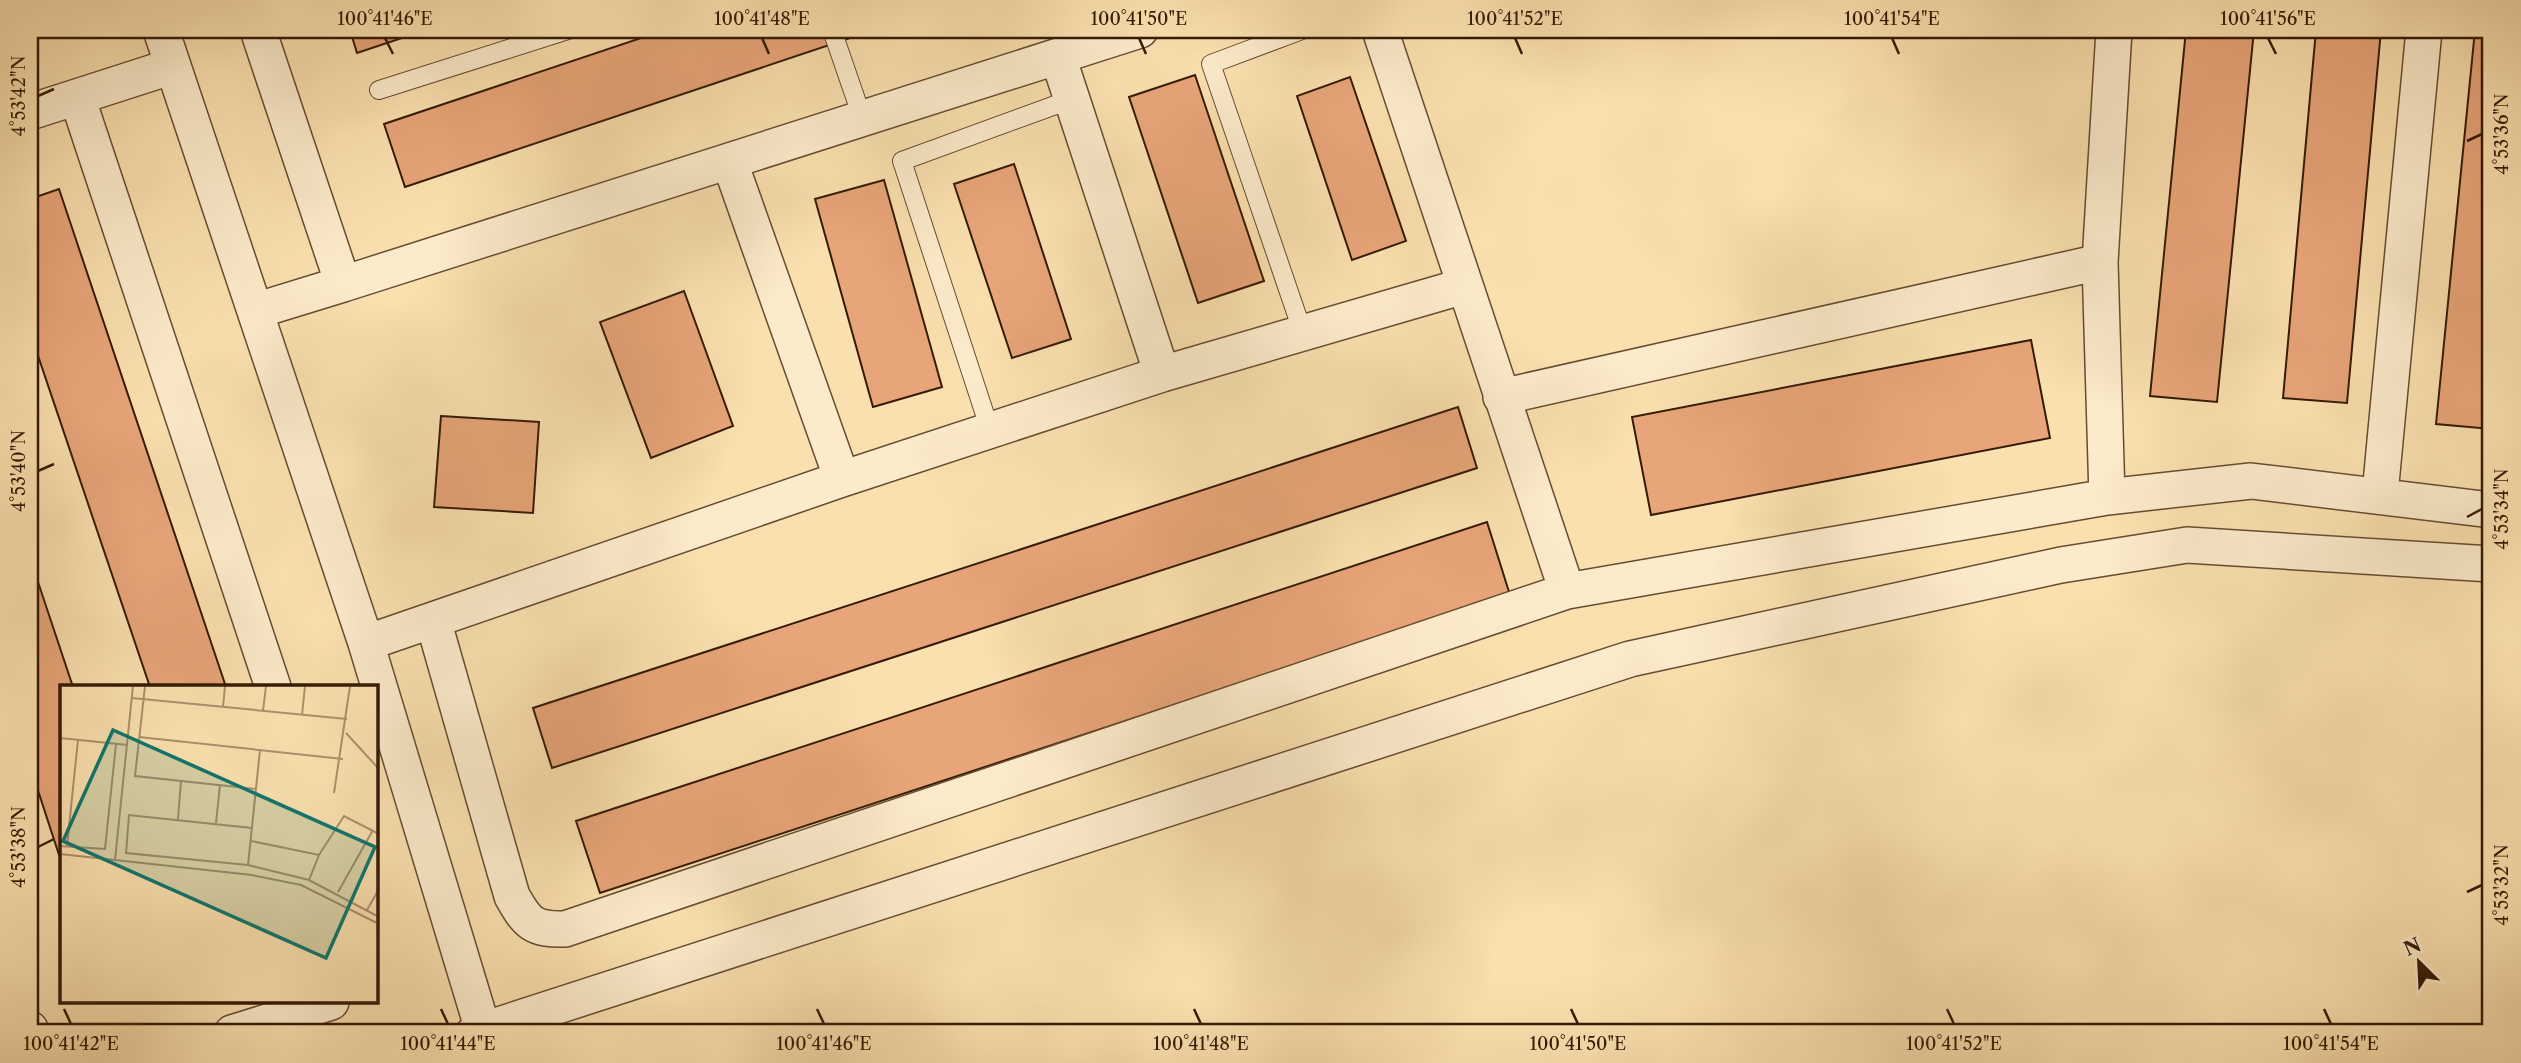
<svg xmlns="http://www.w3.org/2000/svg" width="2521" height="1063" font-family="'Libre Caslon Text',serif">
	<style>
		.building { fill: #e8a579; stroke: #341b06; stroke-width: 2 }
		.lines { fill: none; stroke-linecap: round; stroke-linejoin: round }
		.service-casing { stroke: #664c30; stroke-width: 20 }
		.minor-casing { stroke: #664c30; stroke-width: 38 }
		.service { stroke: #fcebcb; stroke-width: 18 }
		.minor { stroke: #fcebcb; stroke-width: 35 }
		.ticks { fill: none; stroke: #341b06; stroke-width: 2.5 }
		.inset-road { fill: none; stroke: #ab916b; stroke-width: 2 }
		.view { fill: #0f766e; fill-opacity: 0.15; stroke: #0f766e; stroke-width: 3.5 }
		.inset-edge { fill: none; stroke: #341b06; stroke-width: 3.5 }
		.neatline { fill: none; stroke: #341b06; stroke-width: 2.5 }
		.ticks-label { font-size: 18px; text-anchor: middle; fill: #341b06 }
	</style>
	<rect width="100%" height="100%" fill="#fbe0af"/>
	<filter id="stains"><feTurbulence type="fractalNoise" baseFrequency=".00286" numOctaves="4"/><feColorMatrix values="0 0 0 0 .2 0 0 0 0 .09 0 0 0 0 .02 0 0 0 .5 -.17"/></filter>
	<radialGradient id="worn" r=".72"><stop offset=".6" stop-color="#630" stop-opacity="0"/><stop offset="1" stop-color="#630" stop-opacity=".3"/></radialGradient>
	<path class="building" d="M350 30H426L357 53Z
		M665 30H874L405 187 384 124Z
		M2186 30H2254L2217 402 2150 396Z
		M2316 30H2381L2347 403 2283 398Z
		M2475 30H2491V429L2436 424Z
		M1195 75 1264 281 1198 303 1129 97Z
		M1350 77 1406 241 1352 260 1297 96Z
		M1014 164 1071 339 1012 358 954 184Z
		M884 180 942 387 873 407 815 199Z
		M59 189 226 687H150L30 332V199Z
		M684 291 733 426 651 458 600 322Z
		M2031 340 2050 438 1651 515 1632 417Z
		M1458 407 1477 468 552 768 533 708Z
		M441 416 539 422 533 513 434 507Z
		M1487 522 1510 595 600 893 576 821Z
		M30 558 73 687H61V861L30 766Z"/>
	<g class="lines">
		<defs>
			<path id="service" d="M832 30 863 120
				M1302 30 1211 64 1303 333
				M379 90 568 30
				M990 430 902 161 1072 99"/>
			<path id="minor" d="M161 30 366 643 483 1030
				M258 30 343 284 1140 30
				M1380 30 1567 591
				M1058 57 1162 374
				M77 97 273 687
				M30 112 173 66
				M730 163 842 479
				M2100 262 2107 497
				M255 311 343 284
				M1501 397 2100 262 2114 30
				M2380 494 2424 30
				M433 620 512 896C527 923 533 930 565 929L1567 591 2107 497 2251 481 2491 510
				M366 643 842 479 1162 374 1464 286
				M30 1029 31 1033
				M232 1033 331 1002
				M474 1033 1630 659 2061 565 2187 545 2491 564"/>
		</defs>
		<use href="#service" class="service-casing"/>
		<use href="#minor" class="minor-casing"/>
		<use href="#service" class="service"/>
		<use href="#minor" class="minor"/>
	</g>
	<path class="ticks" d="M385 38 393 54M762 38 769 54M1139 38 1146 54M1515 38 1522 54M1892 38 1899 54M2268 38 2276 54M38 96 54 89M2467 141 2482 134M38 471 54 464M2467 517 2482 509M38 847 54 839M2467 892 2482 885M64 1009 71 1024M441 1009 448 1024M817 1009 824 1024M1194 1009 1201 1024M1571 1009 1578 1024M1947 1009 1954 1024M2324 1009 2331 1024"/>
	<g transform="translate(60 685)">
		<rect width="318" height="318" fill="#fbe0af"/>
		<path class="inset-road" d="M85 1 75 91 196 104M72 13 287 34M163 22 165 1M203 26 206 1M242 30 245 1M286 48 319 84M79 52 283 74M0 53 68 60M274 108 290 1M68 130 192 143M69 130 66 168 188 180 249 195 319 232M118 134 121 96M156 138 160 100M191 156 259 170 284 131 319 149M0 161 45 164 56 59M7 161 18 55M0 169 192 190 241 200 319 239M55 175 73 1M188 180 200 65M249 195 259 170M278 207 313 145M307 225 319 204"/>
		<path class="view" d="M53 45 315 162 266 273 3 156Z"/>
		<rect width="318" height="318" class="inset-edge"/>
	</g>
	<rect width="2521" height="1063" fill="none" stroke="#fbe0af" stroke-width="77"/>
	<g transform="translate(2419 962) rotate(336)" stroke="#fcebcb" stroke-width="5" paint-order="stroke">
	<path d="M0-5L12 26L0 18L-12 26Z" fill="#341b06"/>
	<text y="-10" font-size="19" font-weight="bold" text-anchor="middle" fill="#341b06">N</text>
	</g>
	<rect x="38" y="38" width="2444" height="986" class="neatline"/>
	<g class="ticks-label">
		<text x="385" y="25">100°41'46"E</text>
		<text x="762" y="25">100°41'48"E</text>
		<text x="1139" y="25">100°41'50"E</text>
		<text x="1515" y="25">100°41'52"E</text>
		<text x="1892" y="25">100°41'54"E</text>
		<text x="2268" y="25">100°41'56"E</text>
		<text transform="translate(19 96) rotate(-90)" y="6">4°53'42"N</text>
		<text transform="translate(2502 134) rotate(-90)" y="6">4°53'36"N</text>
		<text transform="translate(19 471) rotate(-90)" y="6">4°53'40"N</text>
		<text transform="translate(2502 509) rotate(-90)" y="6">4°53'34"N</text>
		<text transform="translate(19 847) rotate(-90)" y="6">4°53'38"N</text>
		<text transform="translate(2502 885) rotate(-90)" y="6">4°53'32"N</text>
		<text x="71" y="1050">100°41'42"E</text>
		<text x="448" y="1050">100°41'44"E</text>
		<text x="824" y="1050">100°41'46"E</text>
		<text x="1201" y="1050">100°41'48"E</text>
		<text x="1578" y="1050">100°41'50"E</text>
		<text x="1954" y="1050">100°41'52"E</text>
		<text x="2331" y="1050">100°41'54"E</text>
	</g>
	<rect width="100%" height="100%" filter="url(#stains)"/>
	<rect width="100%" height="100%" fill="url(#worn)"/>
</svg>
